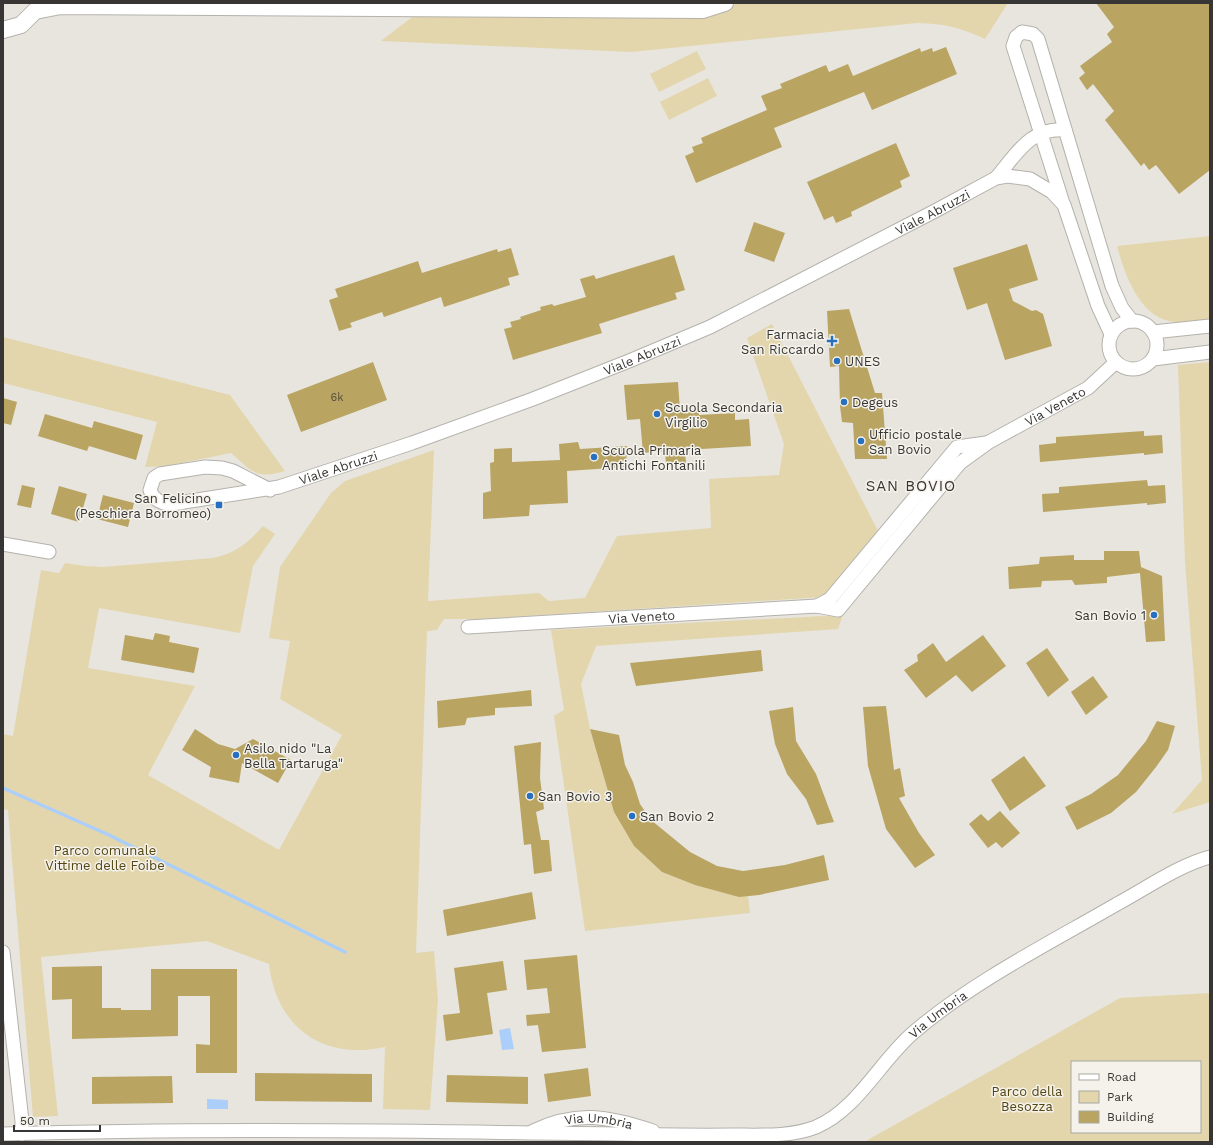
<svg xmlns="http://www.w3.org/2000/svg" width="1213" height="1145" font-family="'Work Sans',sans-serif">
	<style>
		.green { fill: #e3d6ad; fill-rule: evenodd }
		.water { fill: #abcefa }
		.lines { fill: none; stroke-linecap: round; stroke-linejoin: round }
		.stream { stroke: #abcefa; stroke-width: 3.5 }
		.building { fill: #b9a462 }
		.minor-casing { stroke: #b4b2ac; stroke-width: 15 }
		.tertiary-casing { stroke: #b4b2ac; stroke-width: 18 }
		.minor { stroke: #fff; stroke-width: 13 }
		.tertiary { stroke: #fff; stroke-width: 16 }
		.poi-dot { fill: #276fbf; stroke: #f4f2eb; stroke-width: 1.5 }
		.labels { text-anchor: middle; stroke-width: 3; stroke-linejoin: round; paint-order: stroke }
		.number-label { font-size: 11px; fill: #585240 }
		.street-label { font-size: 13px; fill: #373634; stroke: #f4f2eb }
		.poi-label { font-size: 13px; fill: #373634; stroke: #f4f2eb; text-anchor: start }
		.park-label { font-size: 13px; fill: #544511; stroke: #f4f2eb }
		.quarter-label { font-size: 15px; letter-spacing: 1px; fill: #373634; stroke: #f4f2eb }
	</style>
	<rect width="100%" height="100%" fill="#e7e5de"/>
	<path class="green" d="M737 3H1008L985 39C959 27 945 24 917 23L631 52 381 41 416 14 706 17 718 14Z
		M697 51 706 69 659 92 650 74Z
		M708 78 717 96 669 120 660 102Z
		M1210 236V319C1199 320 1187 323 1176 322 1140 320 1125 275 1117 246Z
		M772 324 878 531 824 597 481 619H444L437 630 427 631 416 953 434 951 438 1000 430 1110 383 1109 385 1047C323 1061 276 1027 269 964L207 941 41 957 58 1116 33 1117 8 810 3 809V734L13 736 41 570 59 573 65 563 85 566 103 567 213 558C236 553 247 544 263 526L275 534 253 566 240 633 99 608 88 668 195 686 148 775 279 850 342 735 280 699 290 641 269 638 280 567 331 493 345 481 434 450 428 601 539 593 549 601 585 598 617 536 711 528 709 479 779 475 784 444 747 338Z
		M3 337 230 395 285 471C255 480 252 471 231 453L166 466 145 467 157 422 3 383Z
		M1210 362V802L1172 814 1202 780 1185 562 1178 365Z
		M843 615 838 629 596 646 581 684 590 729 614 812 634 846 662 872 695 885 748 896 750 913 585 931 554 716 564 710 551 630Z
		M1210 993V1142H864L1120 998ZM1072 1062H1200V1132H1072Z"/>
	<path class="water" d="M510 1028 514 1049 502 1050 499 1030Z
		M207 1099 228 1100V1109H207Z"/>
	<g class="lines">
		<path class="stream" d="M3 788 109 835 345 952"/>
	</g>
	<path class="building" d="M1096 3H1210V170L1179 194 1156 165 1149 170 1144 163 1141 166 1105 120 1114 111 1093 84 1087 90 1079 78 1085 73 1080 66 1112 42 1107 34 1114 27Z
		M946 47 957 74 872 110 864 92 774 128 782 147 696 183 685 156 694 152 692 147 703 143 701 138 767 110 761 96 782 88 780 84 826 65 829 72 848 64 853 76 920 48 921 52 932 48 933 52Z
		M896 143 910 176 900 181 902 187 851 212 852 216 836 223 833 216 824 220 807 182Z
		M754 222 785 233 774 262 744 251Z
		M1027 244 1038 280 1009 289 1013 301 1032 311 1036 310 1043 314 1052 346 1005 360 987 303 967 310 953 268Z
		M511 248 519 275 508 278 510 285 444 307 441 297 384 317 382 312 350 323 352 327 339 331 329 300 338 297 335 289 418 261 422 273 497 249 498 252Z
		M674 255 685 290 675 293 677 299 599 324 602 333 513 360 504 329 512 327 510 322 521 319 520 317 541 310 540 307 552 304 554 306 586 297 580 279 594 275 596 279Z
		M849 309 875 393H882L887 459H855L853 423 842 422 840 406 839 366 830 367 827 311Z
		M373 362 387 400 301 432 287 395Z
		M678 382 680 411 699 410V415L735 413V420L749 419 751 446 685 450 686 463 666 464 665 451 643 453 640 419 627 420 624 385Z
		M3 398 17 402 11 425 3 423Z
		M45 414 92 428 94 421 143 435 136 460 89 446 87 451 38 436Z
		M1144 431V436L1162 435 1163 453 1144 455V453L1040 462 1039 445 1056 443V437Z
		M578 442 580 449 627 446 626 467 567 471 568 503 530 505 529 516 483 519V493L491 491 490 463 494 462V449L512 448V462L560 460 559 444Z
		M1147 480 1148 486 1165 485 1166 503 1147 505V503L1043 512 1042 494 1059 493V487Z
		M22 485 35 488 31 508 17 505Z
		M59 486 87 494 79 522 51 514Z
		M103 495 134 503 128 527 97 519Z
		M1104 551H1139L1141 567 1162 576 1165 641 1146 642 1140 573 1107 577V583L1075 585 1072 580 1042 581 1041 587 1009 589 1008 567 1039 564 1040 557 1074 555V560H1104Z
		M155 633 170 636 169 642 199 648 194 673 121 660 125 635 153 640Z
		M983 635 1006 666 972 692 956 675 926 698 904 670 918 661 917 655 933 643 946 662Z
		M1047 648 1069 680 1048 697 1026 663Z
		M761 650 763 671 636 686 630 663Z
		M1093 676 1108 697 1086 715 1071 692Z
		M531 690 532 706 495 708V715L467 718 465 725 438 728 437 701Z
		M886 706 894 770 900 768 905 796 899 798 919 833 935 855 915 868 886 829 868 766 863 707Z
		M793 707 796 741 816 774 834 822 817 825 806 799 787 774 775 744 769 711Z
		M1157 721 1175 726 1168 750 1156 767 1136 792 1111 813 1077 830 1065 807 1091 794 1118 775 1146 741Z
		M195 729 218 744 235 749 253 739 291 760 278 783 242 763 239 783 209 777 211 767 182 750Z
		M590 729 619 735 625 765 633 782 640 804 651 820 690 852 717 866 743 871 785 865 824 855 829 880 759 895 739 897 695 885 662 872 634 846 614 812Z
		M541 742 540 778 544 809 536 812 541 840H549L552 871 534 874 531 844 524 845 514 746Z
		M1024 756 1046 786 1010 811 991 780Z
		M1000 811 1020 833 1002 848 996 842 988 848 969 824 981 814 988 821Z
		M532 892 536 919 447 936 443 910Z
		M577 955 586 1048 542 1052 538 1025 527 1026 526 1015 550 1013 547 988 527 990 524 960Z
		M503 961 507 990 487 993 493 1034 446 1041 443 1015 460 1013 454 968Z
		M102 966V1008H121V1010H151V969H237V1073H196V1044L210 1045V996H178V1036L72 1039V999L52 1000V967Z
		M588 1068 591 1096 548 1102 544 1074Z
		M255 1073 372 1074V1102L255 1101Z
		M447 1075 528 1077V1104L446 1102Z
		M172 1076 173 1103 92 1104V1077Z"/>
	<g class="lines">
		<defs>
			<g id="minor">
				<path d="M996 178C1016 155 1030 127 1065 130"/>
				<path d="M1062 200 1013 46 1016 37 1022 32 1033 34 1038 39 1112 286 1122 308 1132 321"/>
				<circle cx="1133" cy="345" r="24"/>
				<path d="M1153 332 1210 326"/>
				<path d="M1153 359 1210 352"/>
				<path id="s1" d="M270 490 233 471 222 468 205 467 160 474 154 478 150 490C153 500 162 504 172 504L279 487 412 443 533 399 629 361 710 327 935 211 996 178 1007 176 1030 179 1052 192 1064 205 1098 306 1111 334"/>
				<path d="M3 544 49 552"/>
				<path d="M817 606 830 599 957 447 986 443"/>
				<path id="s2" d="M468 627 817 606 838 610 960 463 989 442 1088 388 1116 362"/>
				<path d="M3 952 22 1121V1134"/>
				<path id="s3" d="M533 1131C577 1110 608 1116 653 1131"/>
				<path id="s4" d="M3 1134C179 1129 355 1130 531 1133 598 1133 665 1136 732 1135 759 1135 791 1137 816 1127 858 1109 880 1061 914 1032 974 981 1048 944 1117 904 1145 889 1179 865 1210 857"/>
			</g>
			<path id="tertiary" d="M3 30 21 25 35 11 61 6 703 10 725 3"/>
		</defs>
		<use href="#minor" class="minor-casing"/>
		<use href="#tertiary" class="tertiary-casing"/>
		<use href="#minor" class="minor"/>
		<use href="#tertiary" class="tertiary"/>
	</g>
	<g class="poi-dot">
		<path d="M830 335h4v4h4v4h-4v4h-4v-4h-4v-4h4z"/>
		<circle cx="837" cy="361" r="4"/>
		<circle cx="844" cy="402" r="4"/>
		<circle cx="657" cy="414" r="4"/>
		<circle cx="861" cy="441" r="4"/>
		<circle cx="594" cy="457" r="4"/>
		<rect x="215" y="501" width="8" height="8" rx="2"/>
		<circle cx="1154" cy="615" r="4"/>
		<circle cx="236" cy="755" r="4"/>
		<circle cx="530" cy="796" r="4"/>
		<circle cx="632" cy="816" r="4"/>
	</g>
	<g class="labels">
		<g class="number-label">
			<text x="337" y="401">6k</text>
		</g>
		<g class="street-label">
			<text dy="5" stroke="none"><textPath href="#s1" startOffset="982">Viale Abruzzi</textPath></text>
			<text dy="5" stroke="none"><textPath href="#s1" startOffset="658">Viale Abruzzi</textPath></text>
			<text dy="5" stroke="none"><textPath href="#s2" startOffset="673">Via Veneto</textPath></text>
			<text dy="5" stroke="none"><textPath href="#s1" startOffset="334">Viale Abruzzi</textPath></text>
			<text dy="5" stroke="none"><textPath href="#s2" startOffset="174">Via Veneto</textPath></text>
			<text dy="5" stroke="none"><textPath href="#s4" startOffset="981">Via Umbria</textPath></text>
			<text dy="5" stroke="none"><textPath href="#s3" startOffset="68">Via Umbria</textPath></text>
		</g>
		<g class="poi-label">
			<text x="824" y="339" text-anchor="end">Farmacia<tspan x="824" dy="15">San Riccardo</tspan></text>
			<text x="845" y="366">UNES</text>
			<text x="852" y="407">Degeus</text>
			<text x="665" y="412">Scuola Secondaria<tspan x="665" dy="15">Virgilio</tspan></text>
			<text x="869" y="439">Ufficio postale<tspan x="869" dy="15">San Bovio</tspan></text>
			<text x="602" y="455">Scuola Primaria<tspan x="602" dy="15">Antichi Fontanili</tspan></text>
			<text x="211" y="503" text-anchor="end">San Felicino<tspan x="211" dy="15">(Peschiera Borromeo)</tspan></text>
			<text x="1146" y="620" text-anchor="end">San Bovio 1</text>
			<text x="244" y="753">Asilo nido "La<tspan x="244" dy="15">Bella Tartaruga"</tspan></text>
			<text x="538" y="801">San Bovio 3</text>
			<text x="640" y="821">San Bovio 2</text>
		</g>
		<g class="park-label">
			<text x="105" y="855">Parco comunale<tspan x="105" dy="15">Vittime delle Foibe</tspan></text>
			<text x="1027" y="1096">Parco della<tspan x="1027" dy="15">Besozza</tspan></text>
		</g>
		<g class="quarter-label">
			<text x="911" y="491">SAN BOVIO</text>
		</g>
	</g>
	<rect width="1213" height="1145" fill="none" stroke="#373634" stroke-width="8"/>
	<rect x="1071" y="1061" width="130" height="72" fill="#f4f2eb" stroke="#a8a7a2"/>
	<rect x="1079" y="1074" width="20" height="6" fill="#ffffff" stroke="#a8a7a2"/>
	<text x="1107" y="1081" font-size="12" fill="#373634">Road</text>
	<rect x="1079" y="1091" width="20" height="12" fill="#e3d6ad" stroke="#a8a7a2"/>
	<text x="1107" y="1101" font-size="12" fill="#373634">Park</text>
	<rect x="1079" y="1111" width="20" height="12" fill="#b9a462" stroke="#a8a7a2"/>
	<text x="1107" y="1121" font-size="12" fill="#373634">Building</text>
	<path d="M14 1125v6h86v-6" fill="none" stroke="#373634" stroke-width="2"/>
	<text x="20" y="1125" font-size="12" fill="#373634" stroke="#f4f2eb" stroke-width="3" paint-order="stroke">50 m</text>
</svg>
